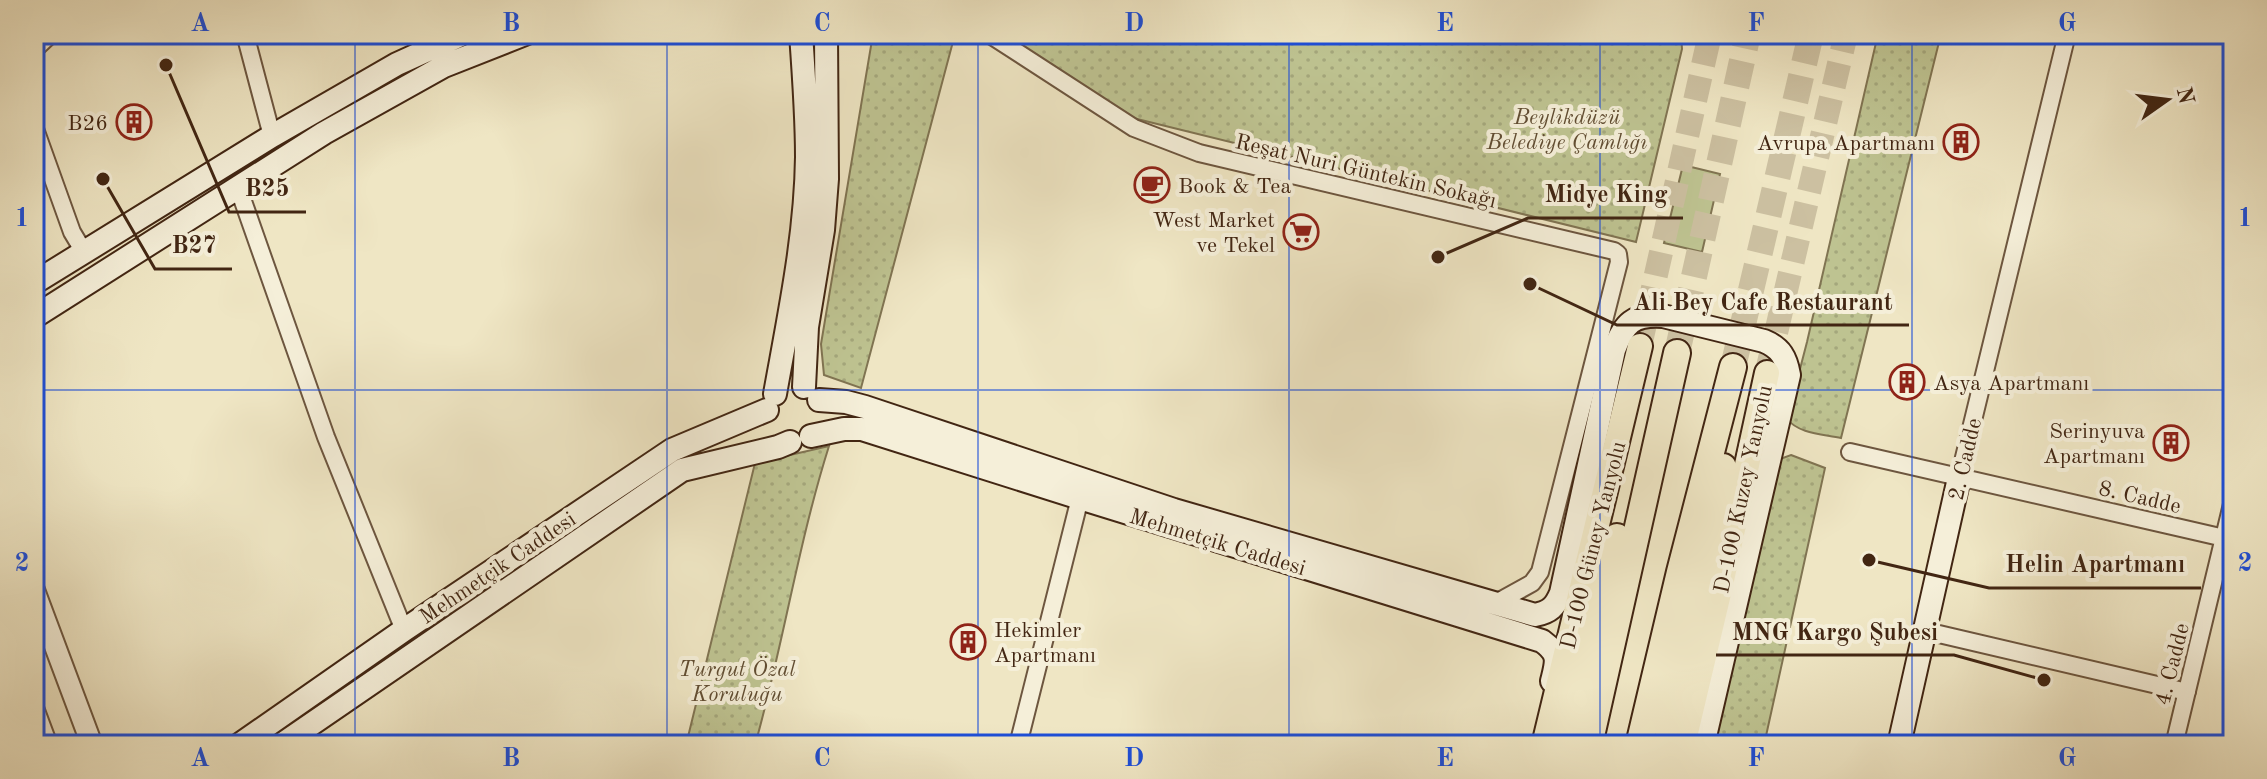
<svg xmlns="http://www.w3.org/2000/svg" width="2267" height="779" font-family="'Old Standard TT',serif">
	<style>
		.grass { fill: url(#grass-dots); stroke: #807452; stroke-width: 2 }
		.pitch { fill: #bec391; stroke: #807452; stroke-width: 2 }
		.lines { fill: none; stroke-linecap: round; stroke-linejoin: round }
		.primary-tunnel { stroke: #ccc0a1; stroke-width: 24; stroke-dasharray: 24 12; stroke-linecap: butt }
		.trunk-tunnel { stroke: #ccc0a1; stroke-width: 26; stroke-dasharray: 26 13; stroke-linecap: butt }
		.minor-casing { stroke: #6d563f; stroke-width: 20 }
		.tertiary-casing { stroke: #6d563f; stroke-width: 24 }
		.secondary-casing { stroke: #422613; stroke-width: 26 }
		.primary-casing { stroke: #422613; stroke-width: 28 }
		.trunk-casing { stroke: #422613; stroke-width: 30 }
		.minor { stroke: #f5efd9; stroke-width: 16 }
		.tertiary { stroke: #f5efd9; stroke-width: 20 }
		.secondary { stroke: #f5efd9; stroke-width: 22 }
		.primary { stroke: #efe6c4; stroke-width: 24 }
		.trunk { stroke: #efe6c4; stroke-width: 26 }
		.grid { fill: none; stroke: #1d4ed8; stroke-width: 2; stroke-opacity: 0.55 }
		.labels { text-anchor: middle; stroke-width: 8; stroke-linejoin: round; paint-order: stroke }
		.park-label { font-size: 22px; font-style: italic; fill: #614d32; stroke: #f5efd9 }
		.poi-label { font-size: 22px; fill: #422613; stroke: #f5efd9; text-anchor: end }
		.street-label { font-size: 22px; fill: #422613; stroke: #f5efd9 }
		.leader { fill: none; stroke: #422613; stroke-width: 3 }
		.callout-dot { fill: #422613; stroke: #f5efd9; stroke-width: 3 }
		.callout-label { font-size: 24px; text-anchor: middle; font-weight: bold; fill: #422613; stroke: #f5efd9; stroke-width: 8; stroke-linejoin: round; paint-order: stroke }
		.neatline { fill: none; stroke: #1d4ed8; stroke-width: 3 }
		.grid-label { font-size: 26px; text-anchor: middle; font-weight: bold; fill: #1d4ed8 }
	</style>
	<defs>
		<pattern id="grass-dots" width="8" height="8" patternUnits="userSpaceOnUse" patternTransform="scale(2)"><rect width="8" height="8" fill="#bec391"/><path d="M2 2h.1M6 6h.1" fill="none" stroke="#a4a77c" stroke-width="1.8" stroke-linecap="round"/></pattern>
	</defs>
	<rect width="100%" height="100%" fill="#efe6c4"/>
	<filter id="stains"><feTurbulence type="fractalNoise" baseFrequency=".0025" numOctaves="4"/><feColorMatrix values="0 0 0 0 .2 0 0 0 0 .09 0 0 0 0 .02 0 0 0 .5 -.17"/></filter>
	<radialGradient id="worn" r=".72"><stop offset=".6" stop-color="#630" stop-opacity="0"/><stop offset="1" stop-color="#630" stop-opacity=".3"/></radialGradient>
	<path class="grass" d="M873 34H955L861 388 824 375 821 344Z
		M1005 34H1681L1682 49 1636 242 1129 117Z
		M1878 34H1941L1841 438C1823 434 1799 434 1787 419L1807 342Z
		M829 446C798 544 783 646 755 745H686L755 463Z
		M1791 455 1825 468 1764 745H1710L1780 459Z"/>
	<path class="pitch" d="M1683 165 1720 174 1702 252 1664 243Z"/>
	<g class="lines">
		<path class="primary-tunnel" d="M1640 346 1710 34
			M1768 367 1846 34"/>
		<path class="trunk-tunnel" d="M1677 353 1748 34
			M1733 367 1811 34"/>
		<defs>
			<path id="minor" d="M245 34 272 136
				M989 34 1134 128 1199 153 1614 251 1618 254 1619 262 1540 572 1532 583 1496 603
				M34 50 51 34
				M34 126 72 232 84 252
				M238 187 326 437 404 630
				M1850 452 2233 540
				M1959 478 2067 34
				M1926 631 2187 692
				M34 705 49 745
				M1018 745 1080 498
				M2174 745 2233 500"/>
			<path id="tertiary" d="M34 590 92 745"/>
			<path id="secondary" d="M34 283 272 136 397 64 463 34
				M34 317 324 133 444 66 525 34
				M804 387 807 327 823 230 827 179 826 34
				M775 394C789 316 806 236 807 157 807 116 804 75 801 34
				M819 400 846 402 865 407 1174 510 1535 615C1550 612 1555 607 1561 593L1614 350C1624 323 1633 314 1663 316L1764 341C1781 348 1786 358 1789 375L1703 745
				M811 436 844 429H862L1080 498 1542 641C1560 654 1557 661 1552 681
				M239 745 404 630 672 450 767 410
				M281 745 682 470 778 447 790 442
				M1899 745 1959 478"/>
			<path id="primary" d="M1544 745 1640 346
				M1683 745 1720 589 1767 373"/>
			<path id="trunk" d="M1565 745 1617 537
				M1589 745 1677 353
				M1639 745 1680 572 1733 367
				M1666 745 1723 467"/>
		</defs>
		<use href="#minor" class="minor-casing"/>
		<use href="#tertiary" class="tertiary-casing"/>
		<use href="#secondary" class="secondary-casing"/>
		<use href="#primary" class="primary-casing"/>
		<use href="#trunk" class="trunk-casing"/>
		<use href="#minor" class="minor"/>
		<use href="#tertiary" class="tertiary"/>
		<use href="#secondary" class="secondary"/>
		<use href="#primary" class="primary"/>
		<use href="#trunk" class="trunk"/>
	</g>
	<path class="grid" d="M355 34V745M667 34V745M978 34V745M1289 34V745M1600 34V745M1912 34V745M34 390H2233"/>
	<defs>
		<symbol id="building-ring" viewBox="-11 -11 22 22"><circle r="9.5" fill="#f5efd9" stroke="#8f2418" stroke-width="1.5"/><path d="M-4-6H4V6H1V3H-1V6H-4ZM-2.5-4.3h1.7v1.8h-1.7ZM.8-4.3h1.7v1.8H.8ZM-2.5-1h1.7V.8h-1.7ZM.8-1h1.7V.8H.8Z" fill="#8f2418"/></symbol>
		<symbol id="cafe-ring" viewBox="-11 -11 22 22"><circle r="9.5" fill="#f5efd9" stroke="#8f2418" stroke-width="1.5"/><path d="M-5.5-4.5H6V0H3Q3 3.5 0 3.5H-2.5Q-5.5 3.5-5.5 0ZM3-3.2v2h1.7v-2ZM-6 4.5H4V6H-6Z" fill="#8f2418"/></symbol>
		<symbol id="supermarket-ring" viewBox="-11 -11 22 22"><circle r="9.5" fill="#f5efd9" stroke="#8f2418" stroke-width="1.5"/><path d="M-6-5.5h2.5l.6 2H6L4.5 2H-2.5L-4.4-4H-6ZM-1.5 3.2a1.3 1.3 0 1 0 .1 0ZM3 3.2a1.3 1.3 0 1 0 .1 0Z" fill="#8f2418"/></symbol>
	</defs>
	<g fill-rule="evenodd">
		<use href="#building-ring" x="114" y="102" width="40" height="40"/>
		<use href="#building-ring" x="1941" y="122" width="40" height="40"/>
		<use href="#cafe-ring" x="1132" y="165" width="40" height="40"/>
		<use href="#supermarket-ring" x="1281" y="212" width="40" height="40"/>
		<use href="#building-ring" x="1887" y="362" width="40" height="40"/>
		<use href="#building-ring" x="2151" y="423" width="40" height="40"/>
		<use href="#building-ring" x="948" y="622" width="40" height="40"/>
	</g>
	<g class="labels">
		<g class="park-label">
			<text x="1567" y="124">Beylikdüzü<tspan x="1567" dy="25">Belediye Çamlığı</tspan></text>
			<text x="737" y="676">Turgut Özal<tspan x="737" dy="25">Koruluğu</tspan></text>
		</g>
		<g class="poi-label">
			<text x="108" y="130">B26</text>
			<text x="1935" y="150">Avrupa Apartmanı</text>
			<text x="1178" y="193" text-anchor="start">Book &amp; Tea</text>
			<text x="1275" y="227">West Market<tspan x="1275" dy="25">ve Tekel</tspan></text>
			<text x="1933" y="390" text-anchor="start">Asya Apartmanı</text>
			<text x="2145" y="438">Serinyuva<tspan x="2145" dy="25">Apartmanı</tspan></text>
			<text x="994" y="637" text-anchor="start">Hekimler<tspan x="994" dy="25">Apartmanı</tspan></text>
		</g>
		<g class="street-label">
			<text transform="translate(1366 170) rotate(13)" y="8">Reşat Nuri Güntekin Sokağı</text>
			<text transform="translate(1964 459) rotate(-77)" y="8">2. Cadde</text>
			<text transform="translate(1742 489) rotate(-78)" y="8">D-100 Kuzey Yanyolu</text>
			<text transform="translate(2140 496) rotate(13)" y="8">8. Cadde</text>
			<text transform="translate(1218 541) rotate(17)" y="8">Mehmetçik Caddesi</text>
			<text transform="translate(1592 545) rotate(-76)" y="8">D-100 Güney Yanyolu</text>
			<text transform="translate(497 567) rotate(-34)" y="8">Mehmetçik Caddesi</text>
			<text transform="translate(2171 664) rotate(-76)" y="8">4. Cadde</text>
		</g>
	</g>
	<path class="leader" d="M166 65L229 212H306M1438 257L1528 218H1683M103 179L155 269H232M1530 284L1617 325H1909M1869 560L1989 588H2201M2044 680L1954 655H1716"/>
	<g class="callout-dot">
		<circle cx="166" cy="65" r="8"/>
		<circle cx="1438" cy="257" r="8"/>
		<circle cx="103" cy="179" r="8"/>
		<circle cx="1530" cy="284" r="8"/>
		<circle cx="1869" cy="560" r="8"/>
		<circle cx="2044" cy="680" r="8"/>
	</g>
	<g class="callout-label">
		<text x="267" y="196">B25</text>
		<text x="1606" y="202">Midye King</text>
		<text x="194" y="253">B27</text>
		<text x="1763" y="310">Ali Bey Cafe Restaurant</text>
		<text x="2095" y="572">Helin Apartmanı</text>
		<text x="1835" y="640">MNG Kargo Şubesi</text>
	</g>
	<rect width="2267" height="779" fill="none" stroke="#efe6c4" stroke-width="88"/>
	<g transform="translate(2167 100) rotate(76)" stroke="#f5efd9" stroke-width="6" paint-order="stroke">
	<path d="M0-6L14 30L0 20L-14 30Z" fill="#422613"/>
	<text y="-12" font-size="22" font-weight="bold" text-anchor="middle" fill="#422613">N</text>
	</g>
	<rect x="44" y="44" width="2179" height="691" class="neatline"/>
	<g class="grid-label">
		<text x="200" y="31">A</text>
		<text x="511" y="31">B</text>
		<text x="822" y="31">C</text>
		<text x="1134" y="31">D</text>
		<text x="1445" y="31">E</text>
		<text x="1756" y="31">F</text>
		<text x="2067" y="31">G</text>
		<text x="22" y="226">1</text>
		<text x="2245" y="226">1</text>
		<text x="22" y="571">2</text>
		<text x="2245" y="571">2</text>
		<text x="200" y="766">A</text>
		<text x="511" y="766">B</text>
		<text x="822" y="766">C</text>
		<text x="1134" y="766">D</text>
		<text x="1445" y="766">E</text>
		<text x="1756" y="766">F</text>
		<text x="2067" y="766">G</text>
	</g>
	<rect width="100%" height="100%" filter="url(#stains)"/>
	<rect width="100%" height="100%" fill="url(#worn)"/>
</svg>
